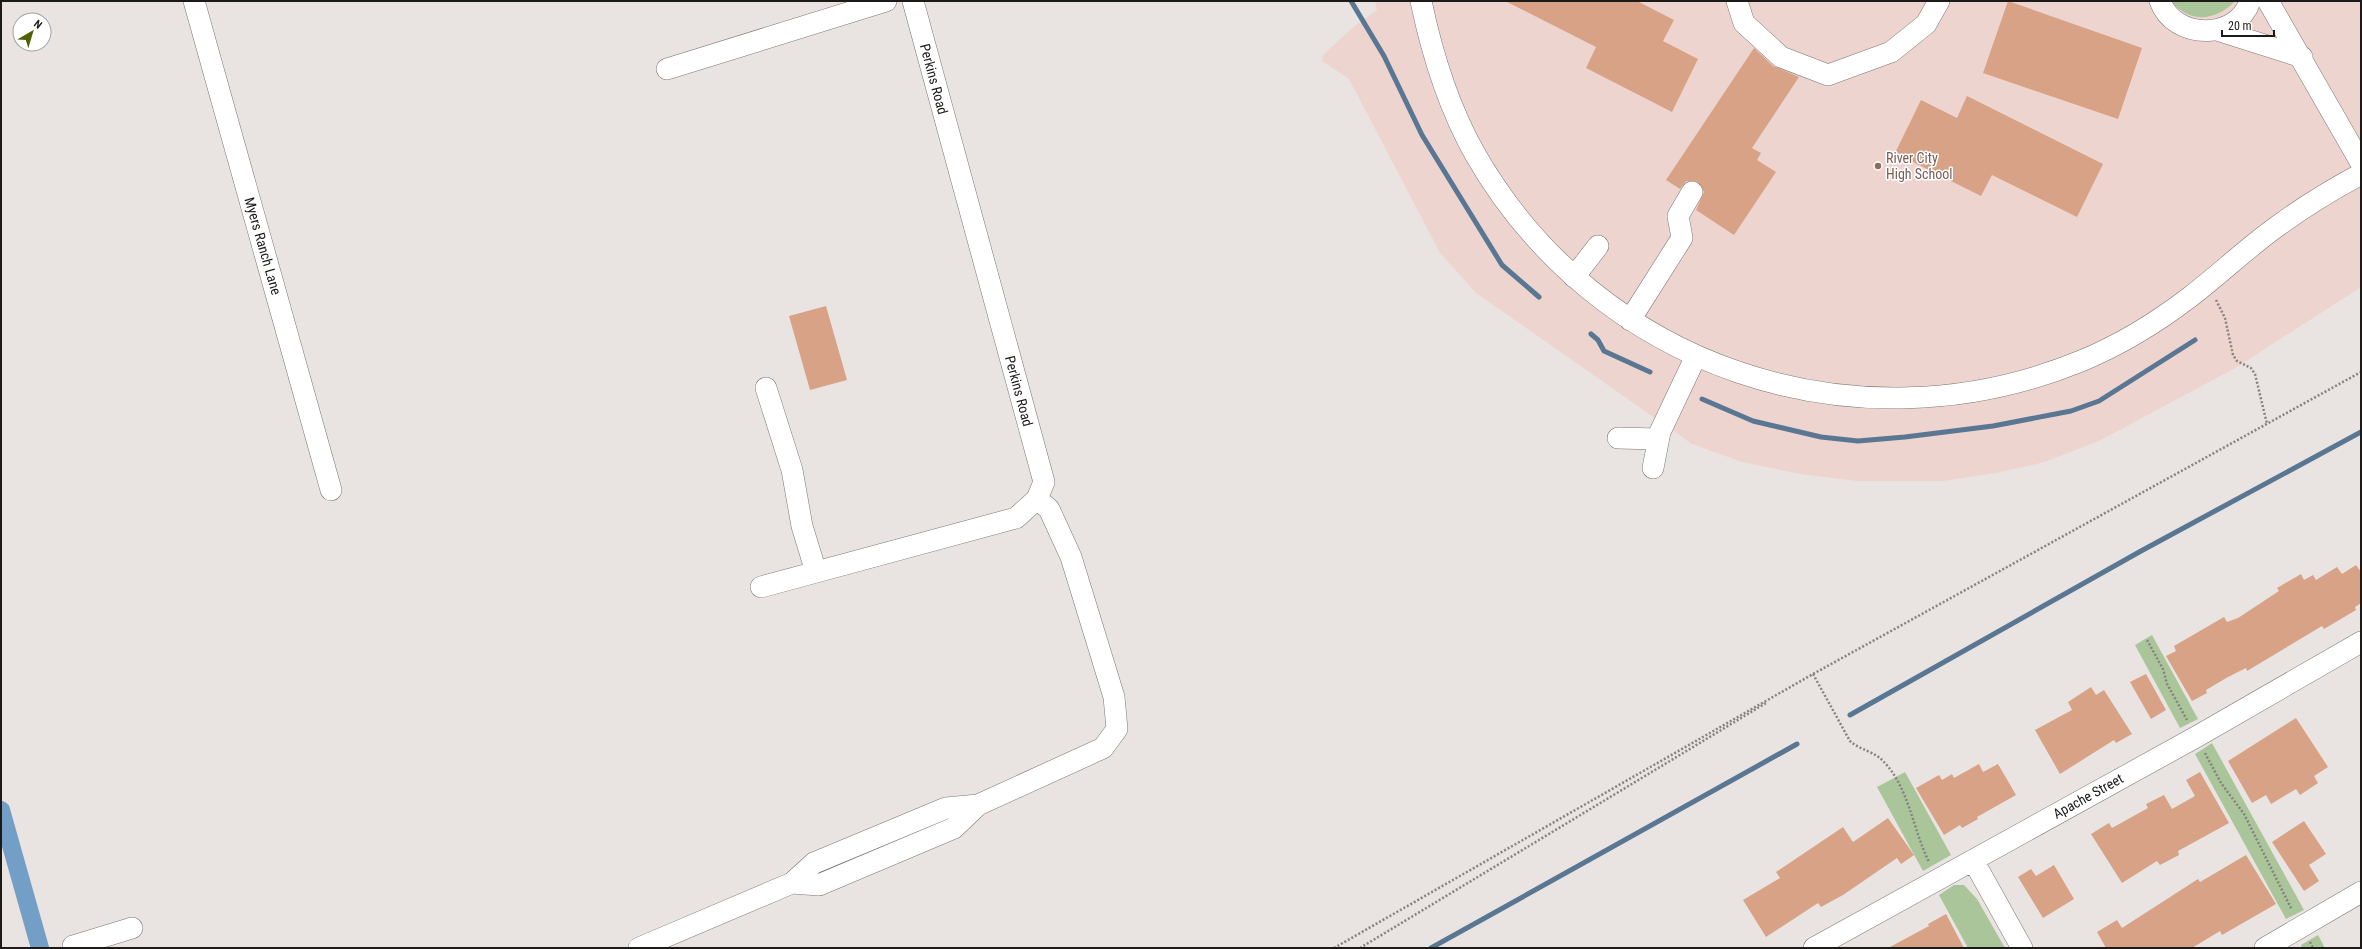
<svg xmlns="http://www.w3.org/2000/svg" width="2362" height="949" font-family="'Roboto Condensed',sans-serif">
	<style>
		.education { fill: #eed4cf }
		.green { fill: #abc59b }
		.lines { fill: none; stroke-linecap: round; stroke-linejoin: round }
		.stream { stroke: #597692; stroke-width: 5 }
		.canal { stroke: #739ec6; stroke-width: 18 }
		.building { fill: #d8a286 }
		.minor-casing { stroke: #7b7674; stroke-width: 22 }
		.path { stroke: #858280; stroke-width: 2.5; stroke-dasharray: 2 2; stroke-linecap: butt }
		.minor { stroke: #fff; stroke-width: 21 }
		.education-dot { fill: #8d6e63; stroke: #fff; stroke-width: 1.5 }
		.labels { text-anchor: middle; stroke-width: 3; stroke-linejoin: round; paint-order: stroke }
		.street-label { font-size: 14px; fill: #1c1a19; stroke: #fff }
		.education-label { font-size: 14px; fill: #785e54; stroke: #fff; text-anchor: start }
	</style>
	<rect width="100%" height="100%" fill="#e9e4e1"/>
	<path class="education" d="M1375 1H2361V287L2237 367 2101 440 2045 462 1996 473 1943 481H1857L1800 474 1742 462 1692 444 1476 293 1440 253 1349 79 1322 61 1323 55 1351 29 1377 10Z"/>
	<path class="green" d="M2171 1H2235C2216 21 2190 24 2171 1Z
		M2152 635 2198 719 2180 728 2135 645Z
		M2212 743 2304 910 2286 919 2195 754Z
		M1905 772 1951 855 1923 871 1877 787Z
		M1954 885H1964L1977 899 2005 948H1968L1939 895Z
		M2318 935 2325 948H2302L2301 945Z"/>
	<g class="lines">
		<path class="stream" d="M1351 1 1384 56 1422 135 1502 265 1539 297
			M1591 334 1598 340 1604 351 1650 372
			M1702 399 1753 421 1821 437 1858 441 1905 437 1993 426 2071 411 2099 401 2195 340
			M1850 715 2141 551 2361 432
			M1431 948 1797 744"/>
		<path class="canal" d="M1 810 40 948"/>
	</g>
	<path class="building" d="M1505 1H1637L1674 20 1663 41 1698 59 1672 112 1586 68 1596 47Z
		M2008 1 2142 48 2118 119 1983 73Z
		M1754 48 1773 66 1799 77 1752 148 1761 153 1757 160 1776 172 1734 235 1696 210 1704 192 1698 182 1686 181 1680 189 1666 180Z
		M1967 96 2103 164 2077 217 1992 175 1981 196 1895 153 1921 100 1957 118Z
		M826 306 847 380 810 390 789 316Z
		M2356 565 2361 572V603L2355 607 2356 610 2324 629 2322 626 2247 671 2246 668 2228 677 2206 690 2207 693 2192 701 2166 656 2176 651 2174 646 2224 617 2227 622 2238 618 2279 591 2277 588 2301 574 2304 580 2313 575 2316 580 2337 567 2342 574Z
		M2146 674 2166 710 2151 719 2130 682Z
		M2091 687 2096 695 2104 690 2132 734 2116 743 2114 740 2060 774 2035 730 2072 710 2068 702Z
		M2296 718 2328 767 2314 776 2318 783 2300 795 2296 789 2271 804 2266 795 2252 803 2228 761Z
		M1979 764 1983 772 1998 764 2016 795 1977 817 1978 819 1962 828 1960 825 1944 835 1916 788 1939 775 1942 780 1952 774 1954 778Z
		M2200 772 2229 823 2178 851 2179 855 2160 865 2157 861 2122 883 2091 834 2109 823 2112 828 2148 808 2146 804 2164 795 2172 809 2195 796 2186 780Z
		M1888 818 1914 855 1901 864 1897 858 1843 895 1821 907 1818 903 1766 937 1743 900 1780 878 1776 872 1843 827 1853 842Z
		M2304 821 2326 854 2309 865 2319 881 2304 891 2272 842Z
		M2246 855 2276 904 2222 935 2220 931 2192 948H2106L2097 932 2117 920 2122 928 2198 879 2200 882Z
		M2054 865 2074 899 2043 918 2018 877 2031 869 2036 876Z
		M1946 914 1964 948H1888L1929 926 1928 924Z"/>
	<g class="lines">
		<defs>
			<path id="minor" d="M194 1 331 490
				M1421 1C1432 54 1448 106 1475 154 1597 367 1854 454 2081 361 2120 345 2156 323 2190 297 2220 274 2248 247 2279 225 2305 206 2333 189 2361 174
				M1737 1 1744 23 1781 57 1828 75 1891 52 1926 24 1939 1
				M2160 1C2174 40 2237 41 2250 1
				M2268 1 2361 163
				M2217 30 2302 57
				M667 69 886 1
				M1574 277 1598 246
				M1630 320 1682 238 1678 216 1692 192
				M766 388 792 470 802 526 816 572
				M1618 438 1657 439
				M1653 468 1660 432 1696 356
				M761 587 1016 518 1037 499 1044 482 913 1
				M1973 860 2022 948
				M792 883 819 885 954 828 978 805
				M74 948 73 946 132 928
				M639 948 792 883 814 863 946 808 978 805 1103 748 1117 729 1114 697 1071 557 1049 509 1037 499
				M1814 948 2196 737 2361 642
				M2265 948 2361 892"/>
		</defs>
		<use href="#minor" class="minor-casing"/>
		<path class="path" d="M2216 300 2225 318 2233 355 2237 361 2251 368 2255 374 2267 424
			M2147 640 2163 669 2167 684 2187 720
			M1813 674 1850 741C1860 750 1876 752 1884 762 1909 788 1913 830 1929 862
			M2205 753 2221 783 2244 814 2292 910
			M2310 942 2313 948
			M1334 948 1813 674 2361 372
			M1360 948 1766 703"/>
		<use href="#minor" class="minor"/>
	</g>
	<circle class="education-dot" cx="1878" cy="166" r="4"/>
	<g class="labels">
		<g class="street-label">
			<text transform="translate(934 79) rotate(75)" y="5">Perkins Road</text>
			<text transform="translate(263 246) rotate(74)" y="5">Myers Ranch Lane</text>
			<text transform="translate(1019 391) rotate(75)" y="5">Perkins Road</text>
			<text transform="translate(2088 796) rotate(-29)" y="5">Apache Street</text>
		</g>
		<g class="education-label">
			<text x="1886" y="163">River City<tspan x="1886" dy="16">High School</tspan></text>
		</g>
	</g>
	<rect width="2362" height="949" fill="none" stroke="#1c1a19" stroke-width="4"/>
	<g transform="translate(32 32) rotate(38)"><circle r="19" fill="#ffffff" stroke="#a4a3a3"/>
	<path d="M0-3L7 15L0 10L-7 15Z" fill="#506002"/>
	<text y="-6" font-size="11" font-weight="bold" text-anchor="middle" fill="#1c1a19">N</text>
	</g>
	<path d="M2222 30v6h52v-6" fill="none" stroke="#1c1a19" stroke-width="2"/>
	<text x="2228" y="30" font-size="12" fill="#1c1a19" stroke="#ffffff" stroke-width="3" paint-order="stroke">20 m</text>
</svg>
